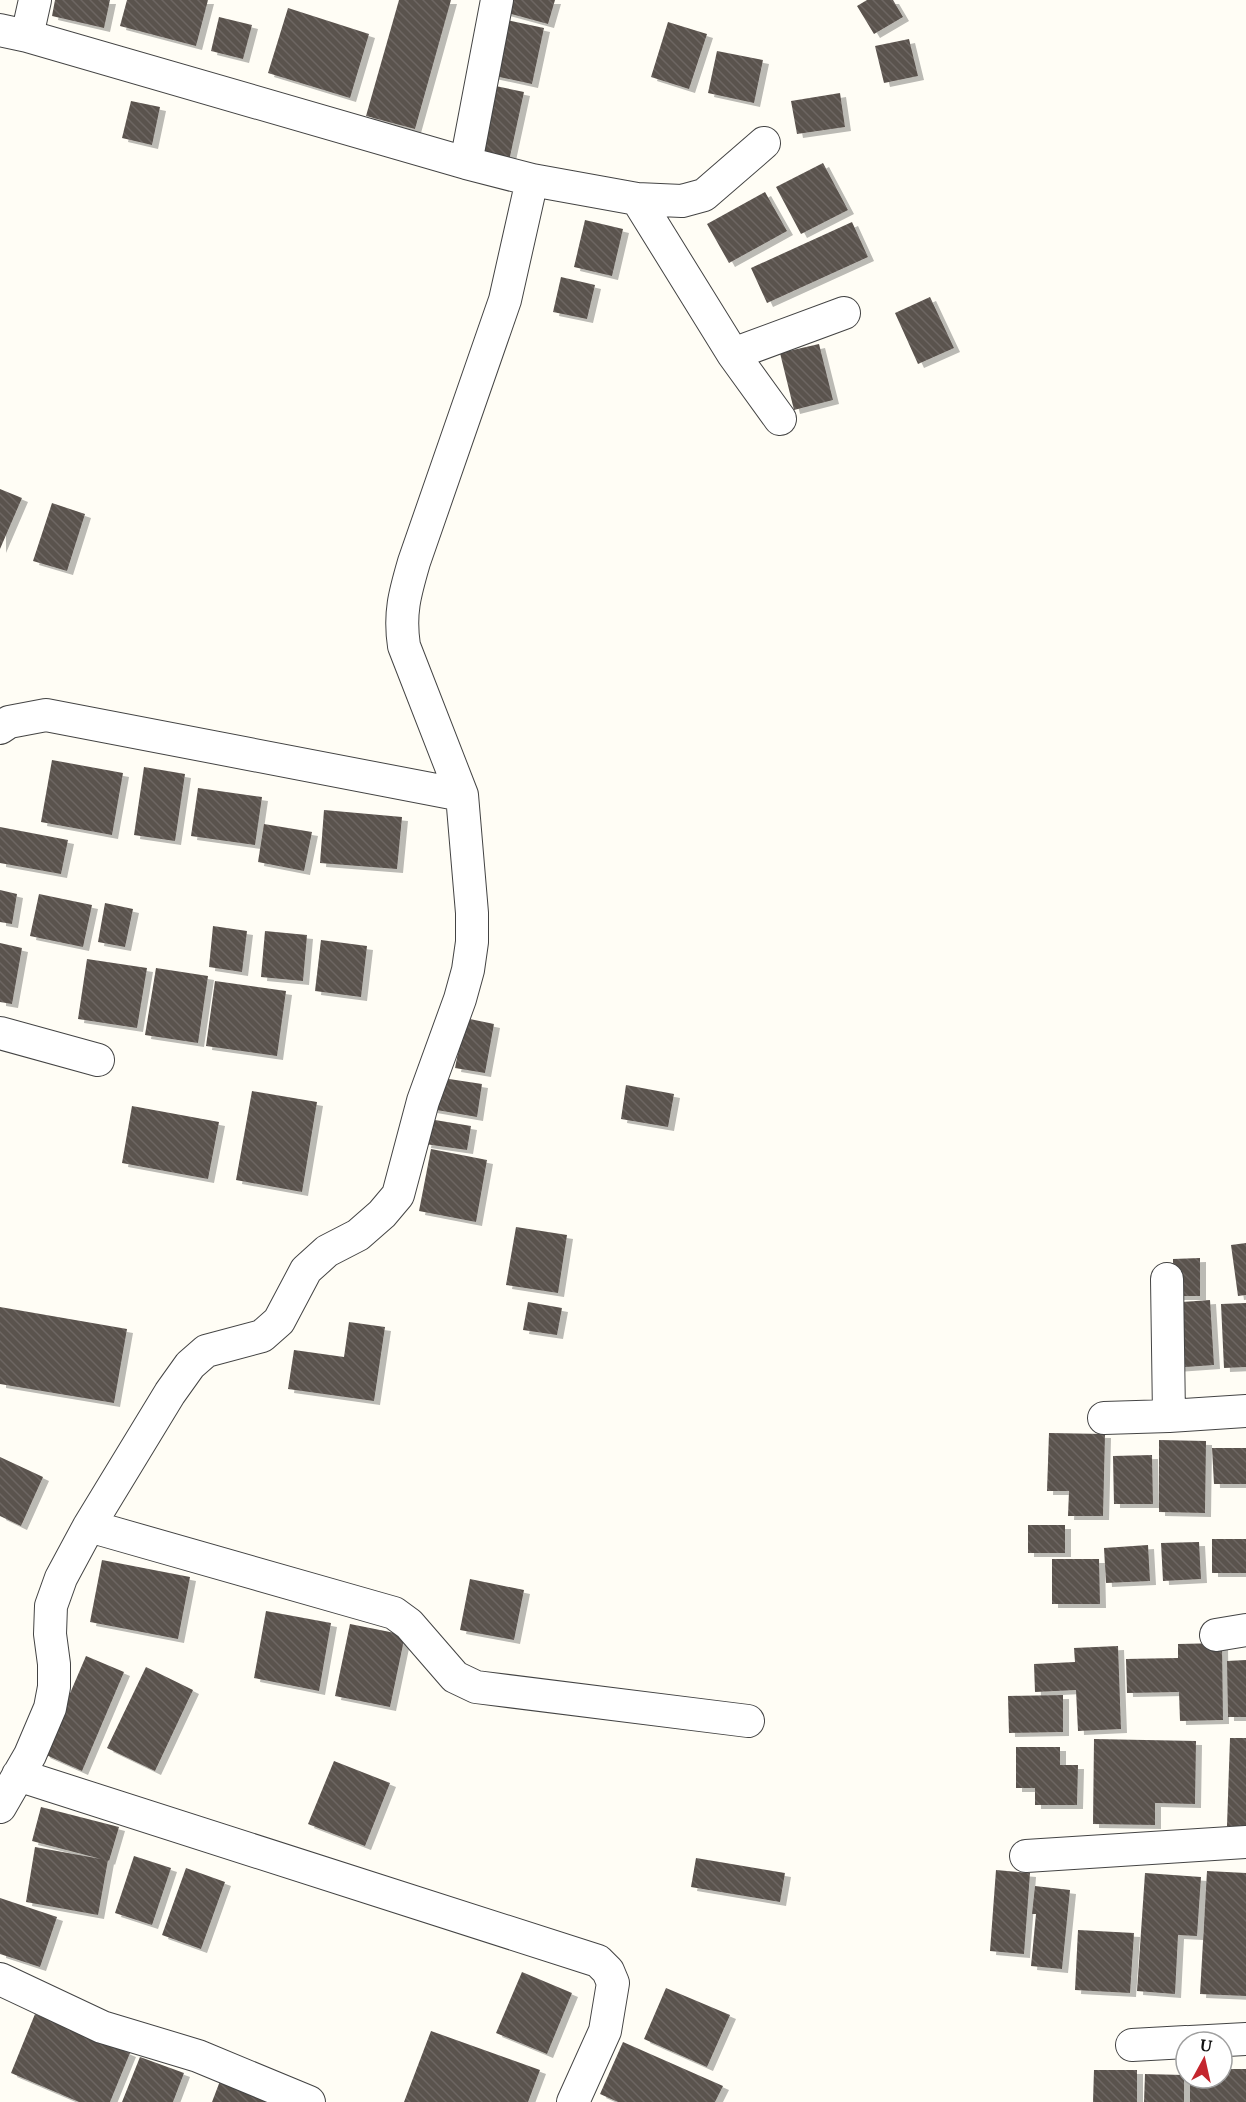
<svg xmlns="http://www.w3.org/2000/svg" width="1246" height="2102" font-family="Lora,serif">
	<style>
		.building { fill: url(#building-back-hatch); filter: url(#shadow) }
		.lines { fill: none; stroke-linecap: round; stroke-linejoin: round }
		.minor-casing { stroke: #444; stroke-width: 34 }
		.minor { stroke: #fff; stroke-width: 32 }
	</style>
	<defs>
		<pattern id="building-back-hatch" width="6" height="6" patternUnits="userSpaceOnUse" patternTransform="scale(1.5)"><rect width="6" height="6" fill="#5a524d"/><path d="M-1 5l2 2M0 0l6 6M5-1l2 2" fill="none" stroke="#6d6662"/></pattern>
		<filter id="shadow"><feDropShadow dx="6" dy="4" stdDeviation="0" flood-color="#0004"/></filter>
	</defs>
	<rect width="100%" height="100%" fill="#fffdf5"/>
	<path class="building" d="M55 0H110L104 28 52 16Z
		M127 0H208L196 46 120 26Z
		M399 0H451L415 129 366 116Z
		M507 0H555L548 24 504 12Z
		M867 0H893L903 17 874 34 857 6Z
		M288 8 369 34 350 98 268 73Z
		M219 17 252 25 243 59 211 51Z
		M502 19 544 28 532 84 490 75Z
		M668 22 707 34 689 89 651 77Z
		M909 39 918 76 884 83 875 46Z
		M717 51 763 60 754 103 708 93Z
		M486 84 524 92 509 161 470 153Z
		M840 93 845 127 797 134 791 101Z
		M131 101 160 107 152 145 122 138Z
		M823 163 848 210 801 234 776 187Z
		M765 192 787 231 729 263 707 224Z
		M585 220 623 229 612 276 574 267Z
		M852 222 868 257 767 303 751 268Z
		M561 277 595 285 587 319 553 312Z
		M930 297 954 348 918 364 895 313Z
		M819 344 833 400 794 410 780 353Z
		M0 489 22 498 0 549Z
		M52 503 85 514 67 571 33 561Z
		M52 760 123 773 112 835 41 822Z
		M144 767 185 774 175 841 134 835Z
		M198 788 262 797 255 845 191 836Z
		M324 810 402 817 397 869 320 863Z
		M264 824 312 832 304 871 258 862Z
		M0 827 68 840 61 874 0 863Z
		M0 890 17 894 12 924 0 922Z
		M39 894 92 905 83 947 30 936Z
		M105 903 133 909 125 947 98 942Z
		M213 926 247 931 242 972 209 967Z
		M265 931 307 935 303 981 261 977Z
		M321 940 367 946 361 997 315 991Z
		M0 943 22 948 12 1004 0 1002Z
		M87 959 147 968 137 1028 78 1019Z
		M156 968 208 976 198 1043 145 1035Z
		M215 981 286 991 277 1056 206 1046Z
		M465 1018 494 1024 485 1073 455 1068Z
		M436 1077 482 1084 477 1117 431 1109Z
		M626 1085 674 1094 668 1127 621 1119Z
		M252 1091 317 1102 302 1192 236 1180Z
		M132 1106 219 1122 208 1179 122 1163Z
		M429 1119 471 1126 467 1150 425 1144Z
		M431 1149 487 1160 476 1222 419 1211Z
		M516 1227 567 1235 558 1293 506 1285Z
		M1246 1243V1295L1238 1296 1231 1245Z
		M1200 1258V1296H1173V1259Z
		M1210 1300 1214 1365 1172 1368 1168 1303Z
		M528 1302 562 1308 557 1335 523 1330Z
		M1246 1303V1367L1224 1368 1221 1304Z
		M0 1307 127 1329 114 1403 0 1384Z
		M349 1322 385 1327 374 1401 288 1389 294 1350 344 1357Z
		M1049 1433 1105 1434 1103 1516H1068L1069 1491H1047Z
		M1159 1440 1206 1441 1205 1513 1159 1512Z
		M1212 1448H1246V1484H1214Z
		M1152 1455 1153 1504H1114L1113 1456Z
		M0 1457 43 1477 21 1526 0 1516Z
		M1028 1525H1065V1553H1028Z
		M1212 1539H1246V1573H1212Z
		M1199 1542 1201 1579 1163 1581 1161 1543Z
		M1148 1545 1150 1581 1106 1583 1104 1548Z
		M1052 1559H1099L1100 1604H1052Z
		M102 1560 190 1577 178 1639 90 1622Z
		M470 1579 524 1590 514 1640 460 1630Z
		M266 1611 331 1623 319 1691 254 1678Z
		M350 1624 405 1635 390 1707 335 1696Z
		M1222 1643 1223 1720 1180 1721 1179 1692 1127 1693 1126 1659 1178 1658V1644Z
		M1118 1646 1121 1729 1078 1731 1076 1690 1035 1692 1034 1664 1075 1662 1074 1648Z
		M86 1656 124 1672 82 1771 44 1754Z
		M1246 1660V1717H1228L1227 1661Z
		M146 1667 193 1690 155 1771 107 1748Z
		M1063 1695V1732L1009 1733 1008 1696Z
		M1230 1738H1246V1827L1227 1826Z
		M1094 1739 1196 1741 1195 1804 1155 1803V1825L1093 1824Z
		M1016 1747H1060V1765H1078L1077 1805H1035V1788H1016Z
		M334 1761 390 1783 365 1846 308 1824Z
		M41 1807 119 1827 109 1861 108 1860 98 1915 26 1902 35 1847 101 1859 32 1841Z
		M134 1856 171 1868 152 1925 115 1913Z
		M696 1858 785 1873 780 1902 691 1887Z
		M186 1868 225 1882 201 1949 162 1935Z
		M996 1870 1030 1873 1024 1954 990 1951Z
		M1207 1871 1246 1873V1996L1200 1994Z
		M1145 1873 1201 1877 1197 1936 1178 1935 1175 1994 1137 1991Z
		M1035 1886 1070 1890 1062 1969 1031 1966 1036 1914H1032Z
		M0 1898 57 1917 40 1967 0 1954Z
		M1078 1930 1134 1933 1130 1993 1075 1990Z
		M522 1972 572 1993 547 2054 496 2033Z
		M666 1988 730 2015 707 2067 644 2039Z
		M35 2014 130 2053 110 2102H79L11 2073Z
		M431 2031 540 2070 528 2102H404Z
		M623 2042 723 2086 715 2102H618L600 2094Z
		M140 2057 184 2073 173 2102H122Z
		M1222 2069H1246V2102H1190V2078H1222Z
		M1094 2070H1137V2102H1093Z
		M1145 2074 1184 2075V2102H1144Z
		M220 2081 273 2102H212Z"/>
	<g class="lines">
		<defs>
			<path id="minor" d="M0 30 27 36 466 163 532 180 637 199 682 201 704 195 764 143
				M27 36 35 0
				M466 163 497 0
				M637 199 733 354 780 419
				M733 354 844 313
				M0 728 9 722 46 715 462 795
				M0 1033 98 1060
				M1167 1279 1169 1416 1246 1411
				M1104 1418 1169 1416
				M89 1526 394 1613 409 1624 455 1677 476 1687 748 1721
				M1216 1635 1246 1630
				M18 1775 598 1961 608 1971 613 1983 605 2031 573 2102
				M0 1807 30 1755 50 1708 54 1687V1664L50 1634 51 1606 61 1578 89 1526 170 1393 190 1365 206 1351 262 1336 279 1321 306 1270 327 1251 358 1235 382 1214 398 1195 423 1101 460 999 468 970 472 942V913L462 795 404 646C399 613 405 593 414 562L505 300 532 180
				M1026 1856 1246 1842
				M0 1979 102 2027 198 2056 309 2102
				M1190 2042 1246 2039
				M1132 2045 1186 2042"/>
		</defs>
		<use href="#minor" class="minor-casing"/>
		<use href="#minor" class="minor"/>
	</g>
	<g transform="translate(1204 2060) rotate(8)"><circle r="28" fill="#ffffff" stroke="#a0a0a0" stroke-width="1.5"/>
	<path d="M0-4.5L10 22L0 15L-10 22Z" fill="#c4262e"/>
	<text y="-9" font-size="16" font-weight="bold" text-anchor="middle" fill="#111111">U</text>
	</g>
</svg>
